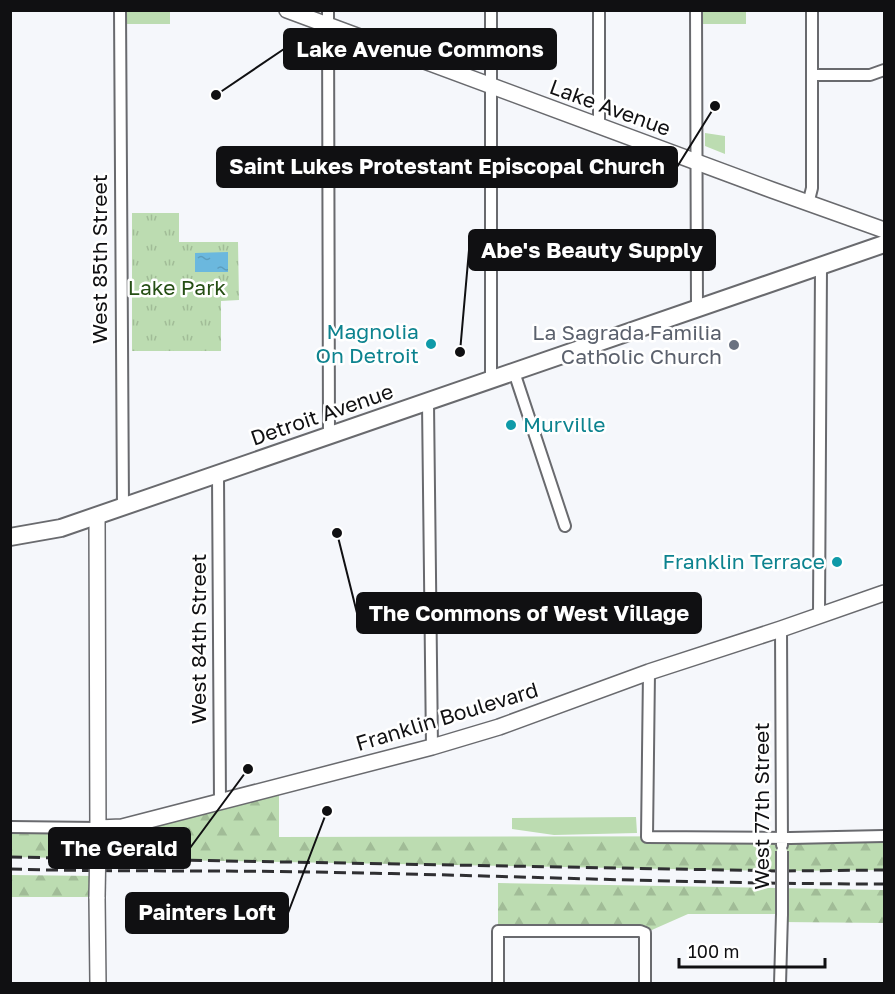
<svg xmlns="http://www.w3.org/2000/svg" width="895" height="994" font-family="'Golos Text',sans-serif">
	<style>
		.green { fill: #bcdcb1 }
		.forest { fill: url(#forest-firs) }
		.park { fill: url(#park-tufts) }
		.water { fill: url(#water-ripples) }
		.lines { fill: none; stroke-linecap: round; stroke-linejoin: round }
		.street-casing { stroke: #696a6e; stroke-width: 14 }
		.secondary-casing { stroke: #696a6e; stroke-width: 18 }
		.primary-casing { stroke: #696a6e; stroke-width: 20 }
		.street { stroke: #fff; stroke-width: 10 }
		.secondary { stroke: #fff; stroke-width: 15 }
		.primary { stroke: #fff; stroke-width: 16 }
		.rail { stroke: #2f2f32; stroke-width: 3; stroke-dasharray: 12 6; stroke-linecap: butt }
		.street-bridge-casing { stroke: #696a6e; stroke-width: 14; stroke-linecap: butt }
		.secondary-bridge-casing { stroke: #696a6e; stroke-width: 18; stroke-linecap: butt }
		.street-bridge { stroke: #fff; stroke-width: 10 }
		.secondary-bridge { stroke: #fff; stroke-width: 15 }
		.culture-dot { fill: #0f9aa8; stroke: #fff; stroke-width: 2 }
		.worship-dot { fill: #6b7280; stroke: #fff; stroke-width: 2 }
		.labels { text-anchor: middle; stroke-width: 5; stroke-linejoin: round; paint-order: stroke }
		.street-label { font-size: 21px; fill: #101012; stroke: #fff }
		.park-label { font-size: 21px; fill: #264f15; stroke: #fff }
		.culture-label { font-size: 21px; fill: #0d838f; stroke: #fff; text-anchor: end }
		.worship-label { font-size: 21px; fill: #5b616d; stroke: #fff; text-anchor: end }
		.leader { fill: none; stroke: #101012; stroke-width: 2 }
		.callout-dot { fill: #101012; stroke: #fff; stroke-width: 2 }
		.callout { fill: #101012; stroke: #101012; stroke-width: 2 }
		.callout-label { font-size: 22px; text-anchor: middle; font-weight: bold; fill: #fff }
	</style>
	<defs>
		<pattern id="forest-firs" width="22" height="20" patternUnits="userSpaceOnUse" patternTransform="scale(1.5)"><rect width="22" height="20" fill="#bcdcb1"/><path d="M5 1l3.5 6h-7zM16 11l3.5 6h-7z" fill="#a1bc97"/></pattern>
		<pattern id="park-tufts" width="24" height="20" patternUnits="userSpaceOnUse" patternTransform="scale(1.5)"><rect width="24" height="20" fill="#bcdcb1"/><path d="M3 7l-1-3M5 7V3M7 7l1-3M15 17l-1-3M17 17v-4M19 17l1-3" fill="none" stroke="#a1bc97"/></pattern>
		<pattern id="water-ripples" width="26" height="14" patternUnits="userSpaceOnUse" patternTransform="scale(1.5)"><rect width="26" height="14" fill="#6bb8de"/><path d="M2 4q2-2 4 0t4 0M15 11q2-2 4 0t4 0" fill="none" stroke="#5c9dbd"/></pattern>
	</defs>
	<rect width="100%" height="100%" fill="#f5f7fb"/>
	<path class="green" d="M127 11H170V24H127Z
		M703 11H746V24H703Z
		M705 133 725 136V154L705 146Z
		M636 817 637 833 554 835 512 829V818Z"/>
	<path class="forest" d="M279 786V837L884 836V870L783 871 11 857V827L98 828Z
		M11 875 97 876V897H11Z
		M498 883 884 890V923L782 922 781 914H688L645 933 498 931Z"/>
	<path class="park" d="M132 213H179V242H238L239 300 221 301V351H132Z"/>
	<path class="water" d="M228 252V272H195V253Z"/>
	<g class="lines">
		<defs>
			<path id="street" d="M120 10 123 506
				M328 10 329 436
				M491 10V381
				M599 10V125
				M696 10 697 310
				M812 75H870L884 70
				M808 204 812 188V10
				M514 372 565 526
				M428 403 432 747
				M218 475 220 802
				M819 615 821 267
				M781 629 782 845
				M649 672 647 837 790 838 884 836
				M10 827 98 828
				M498 984V931H640L645 933V984
				M780 984 782 914"/>
			<path id="secondary" d="M287 10 772 190 884 230
				M97 516 98 837
				M98 828 122 827 432 747 499 727 649 672 781 629 884 593
				M97 897 98 984"/>
			<path id="primary" d="M10 537 61 528 884 244"/>
		</defs>
		<use href="#street" class="street-casing"/>
		<use href="#secondary" class="secondary-casing"/>
		<use href="#primary" class="primary-casing"/>
		<use href="#street" class="street"/>
		<use href="#secondary" class="secondary"/>
		<use href="#primary" class="primary"/>
		<path class="rail" d="M10 857 783 871 884 870
			M10 869C110 872 210 870 309 872 501 875 693 884 884 884"/>
		<defs>
			<path id="street-bridge" d="M782 914V851"/>
			<path id="secondary-bridge" d="M97 897 98 840"/>
		</defs>
		<use href="#street-bridge" class="street-bridge-casing"/>
		<use href="#secondary-bridge" class="secondary-bridge-casing"/>
		<use href="#street-bridge" class="street-bridge"/>
		<use href="#secondary-bridge" class="secondary-bridge"/>
	</g>
	<g class="culture-dot">
		<circle cx="431" cy="344" r="6"/>
		<circle cx="511" cy="425" r="6"/>
		<circle cx="837" cy="562" r="6"/>
	</g>
	<circle class="worship-dot" cx="734" cy="345" r="6"/>
	<g class="labels">
		<g class="street-label">
			<text transform="translate(610 108) rotate(20)" y="7">Lake Avenue</text>
			<text transform="translate(100 259) rotate(-90)" y="7">West 85th Street</text>
			<text transform="translate(322 415) rotate(-19)" y="7">Detroit Avenue</text>
			<text transform="translate(199 639) rotate(-90)" y="7">West 84th Street</text>
			<text transform="translate(447 717) rotate(-17)" y="7">Franklin Boulevard</text>
			<text transform="translate(762 806) rotate(-90)" y="7">West 77th Street</text>
		</g>
		<g class="park-label">
			<text x="177" y="295">Lake Park</text>
		</g>
		<g class="culture-label">
			<text x="419" y="339">Magnolia<tspan x="419" dy="24">On Detroit</tspan></text>
			<text x="523" y="432" text-anchor="start">Murville</text>
			<text x="825" y="569">Franklin Terrace</text>
		</g>
		<g class="worship-label">
			<text x="722" y="340">La Sagrada Familia<tspan x="722" dy="24">Catholic Church</tspan></text>
		</g>
	</g>
	<path class="leader" d="M216 95L284 49M715 106L677 167M460 352L469 250M337 533L357 613M248 769L190 848M327 811L288 913"/>
	<g class="callout-dot">
		<circle cx="216" cy="95" r="6"/>
		<circle cx="715" cy="106" r="6"/>
		<circle cx="460" cy="352" r="6"/>
		<circle cx="337" cy="533" r="6"/>
		<circle cx="248" cy="769" r="6"/>
		<circle cx="327" cy="811" r="6"/>
	</g>
	<g class="callout">
		<rect x="284" y="29" width="272" height="40" rx="6"/>
		<rect x="217" y="147" width="460" height="40" rx="6"/>
		<rect x="469" y="230" width="246" height="40" rx="6"/>
		<rect x="357" y="593" width="344" height="40" rx="6"/>
		<rect x="49" y="828" width="141" height="40" rx="6"/>
		<rect x="126" y="893" width="162" height="40" rx="6"/>
	</g>
	<g class="callout-label">
		<text x="420" y="57">Lake Avenue Commons</text>
		<text x="447" y="174">Saint Lukes Protestant Episcopal Church</text>
		<text x="592" y="258">Abe's Beauty Supply</text>
		<text x="529" y="621">The Commons of West Village</text>
		<text x="119" y="856">The Gerald</text>
		<text x="207" y="920">Painters Loft</text>
	</g>
	<rect width="895" height="994" fill="none" stroke="#101012" stroke-width="24"/>
	<path d="M679 958v9h146v-9" fill="none" stroke="#101012" stroke-width="3"/>
	<text x="688" y="958" font-size="18" fill="#101012" stroke="#ffffff" stroke-width="4.5" paint-order="stroke">100 m</text>
</svg>
